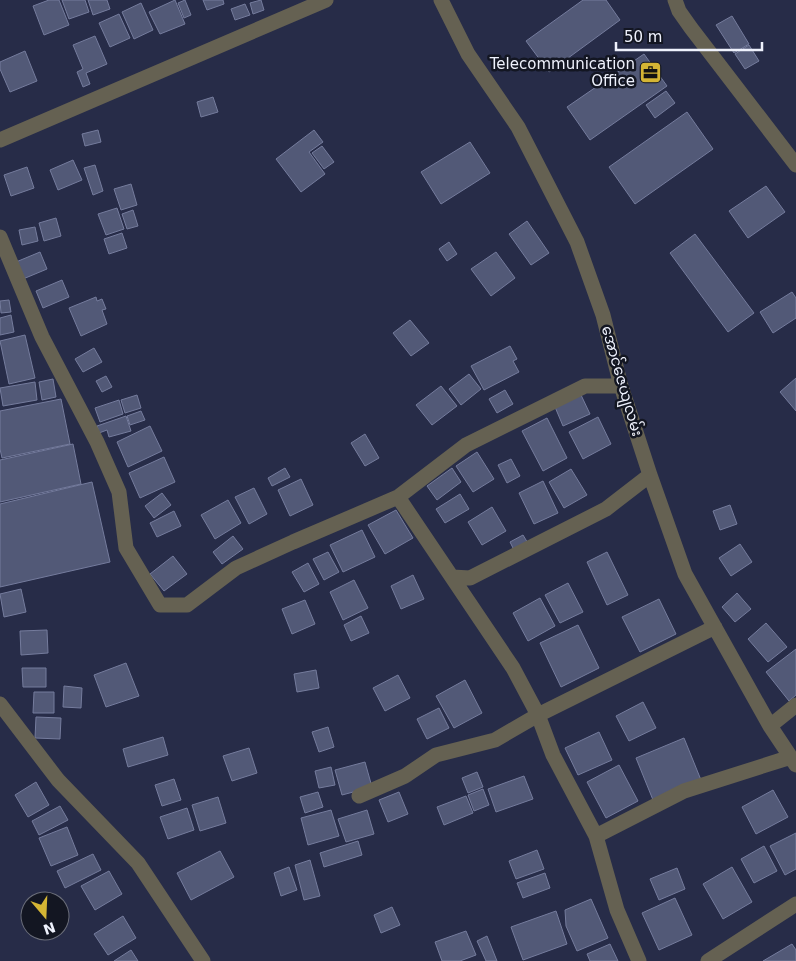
<svg xmlns="http://www.w3.org/2000/svg" width="796" height="961" font-family="'DejaVu Sans','Noto Sans Myanmar',sans-serif">
	<style>
		.building { fill: #525977; stroke: #757c9d }
		.lines { fill: none; stroke-linecap: round; stroke-linejoin: round }
		.minor { stroke: #656152; stroke-width: 15 }
		.labels { text-anchor: middle; stroke-width: 5; stroke-linejoin: round; paint-order: stroke }
		.poi-label { font-size: 15px; fill: #eff2fd; stroke: #131622; text-anchor: end }
		.street-label { font-size: 15px; fill: #eff2fd; stroke: #131622 }
	</style>
	<rect width="100%" height="100%" fill="#272c48"/>
	<path class="building" d="M49 0H59L69 25 44 35 33 6Z
		M62 0H85L89 12 69 19Z
		M88 0H107L110 9 93 15Z
		M175 0 185 24 160 34 149 12Z
		M185 0 191 15 184 18 178 3Z
		M203 0H223L224 4 207 10Z
		M261 0 264 10 253 14 250 3Z
		M583 0H606L620 20 549 72 526 41Z
		M141 3 153 30 134 39 122 12Z
		M245 4 250 15 235 20 231 9Z
		M119 14 130 38 110 47 99 23Z
		M732 16 749 44 734 53 716 25Z
		M95 36 107 64 86 73 90 84 83 87 77 72 83 69 73 45Z
		M749 45 759 61 745 69 735 54Z
		M25 51 37 81 10 92 0 69V62Z
		M644 54 667 86 590 140 567 107Z
		M666 91 675 103 655 118 646 105Z
		M213 97 218 112 201 117 197 102Z
		M687 112 713 149 635 204 609 167Z
		M98 130 101 142 85 146 82 134Z
		M314 130 323 142 309 152 325 174 301 192 276 159Z
		M470 142 490 173 441 204 421 172Z
		M322 146 334 162 324 169 312 153Z
		M73 160 82 180 58 190 50 170Z
		M95 165 103 191 93 195 84 168Z
		M27 167 34 188 11 196 4 175Z
		M131 184 137 205 121 210 114 189Z
		M766 186 785 212 748 238 729 211Z
		M117 208 124 229 106 235 98 214Z
		M133 210 138 226 127 229 122 214Z
		M56 218 61 236 44 241 39 223Z
		M527 221 549 253 531 265 509 234Z
		M35 227 38 241 22 245 19 230Z
		M122 233 127 248 109 254 104 239Z
		M695 234 754 313 728 332 670 253Z
		M449 242 457 254 447 261 439 249Z
		M40 252 47 269 23 279 16 262Z
		M496 252 515 278 491 296 471 269Z
		M62 280 69 297 43 308 36 291Z
		M792 292 796 298V318L773 333 760 312Z
		M96 297 97 301 102 299 106 309 102 310 107 324 81 336 69 308Z
		M9 300 11 312 1 313 0 301Z
		M11 315 14 332 0 335V318Z
		M410 320 429 343 411 356 393 333Z
		M25 335 35 378 9 384 0 341Z
		M510 346 517 359 513 361 519 372 484 390 471 366Z
		M94 348 102 362 83 372 75 359Z
		M469 374 481 389 461 405 449 389Z
		M106 376 112 387 102 392 96 381Z
		M796 378V411L780 392Z
		M53 379 56 397 42 400 39 382Z
		M35 382 37 400 3 406 0 388Z
		M441 386 457 406 432 425 416 405Z
		M505 390 513 404 497 413 489 399Z
		M137 395 141 408 125 413 121 400Z
		M581 395 590 414 563 426 555 407Z
		M61 399 70 444 2 458 0 449V411Z
		M119 400 123 414 100 422 95 408Z
		M141 411 145 420 130 425 127 416Z
		M126 416 131 431 109 437 107 430 99 433 97 426Z
		M598 417 611 444 583 459 569 432Z
		M547 418 567 458 543 471 522 431Z
		M150 426 162 451 128 467 117 442Z
		M365 434 379 458 365 466 351 443Z
		M73 444 81 484 0 502V460Z
		M477 452 494 479 473 492 456 466Z
		M164 457 175 482 140 498 129 473Z
		M511 459 520 476 507 483 498 465Z
		M285 468 290 477 272 486 268 478Z
		M452 468 461 482 437 500 427 486Z
		M571 469 587 495 564 508 549 482Z
		M301 479 313 505 290 516 278 490Z
		M543 481 558 513 534 524 519 493Z
		M92 482 110 562 0 587V504Z
		M254 488 267 514 249 524 235 497Z
		M162 493 171 505 154 518 145 506Z
		M460 494 469 509 445 523 436 509Z
		M228 500 241 523 215 539 201 515Z
		M730 505 737 524 720 530 713 511Z
		M492 507 506 531 482 545 468 522Z
		M396 510 413 538 385 554 368 525Z
		M174 511 181 526 157 537 150 523Z
		M362 530 375 557 343 572 330 545Z
		M523 535 529 545 515 552 510 542Z
		M233 536 243 549 222 564 213 552Z
		M740 544 752 562 731 576 719 558Z
		M328 552 339 572 324 580 313 559Z
		M607 552 628 595 607 605 587 562Z
		M173 556 187 574 164 591 150 574Z
		M308 563 319 584 304 592 292 572Z
		M413 575 424 599 401 609 391 586Z
		M354 580 368 608 343 620 330 592Z
		M568 583 583 612 560 623 545 595Z
		M21 589 26 612 4 617 0 594Z
		M737 593 751 609 735 622 722 607Z
		M540 598 555 626 528 641 513 613Z
		M659 599 676 634 640 652 622 617Z
		M305 600 315 624 292 634 282 609Z
		M361 616 369 633 351 641 344 625Z
		M766 623 787 647 768 662 748 639Z
		M578 625 599 668 561 687 540 643Z
		M47 630 48 653 21 655 20 631Z
		M796 649V695L789 701 766 672Z
		M126 663 139 696 106 707 94 675Z
		M22 668H46V687H23Z
		M316 670 319 688 297 692 294 674Z
		M398 675 410 698 385 711 373 688Z
		M465 680 482 713 454 728 436 696Z
		M64 686 82 688 81 708 63 707Z
		M34 692H54V713H33Z
		M643 702 656 728 629 741 616 716Z
		M439 708 449 728 427 739 417 719Z
		M36 717 61 718 60 739 35 738Z
		M328 727 334 747 319 752 312 732Z
		M599 732 612 760 578 775 565 748Z
		M163 737 168 755 128 767 123 749Z
		M684 738 701 780 653 800 636 758Z
		M249 748 257 773 232 781 223 756Z
		M365 762 372 787 342 795 335 770Z
		M619 765 638 801 606 818 587 782Z
		M331 767 335 785 319 788 315 771Z
		M477 772 483 787 468 793 462 778Z
		M524 776 533 799 496 812 488 789Z
		M174 779 181 800 162 806 155 785Z
		M36 782 49 805 28 817 15 795Z
		M483 789 489 805 474 811 468 795Z
		M773 790 788 817 756 834 742 807Z
		M318 792 323 807 305 813 300 797Z
		M399 792 408 814 388 822 379 800Z
		M466 796 473 813 444 825 437 807Z
		M218 797 226 823 200 831 192 805Z
		M60 806 68 820 39 835 32 821Z
		M187 808 194 830 168 839 160 817Z
		M331 810 339 836 308 845 301 818Z
		M367 810 374 834 346 842 338 819Z
		M67 827 78 855 51 866 39 838Z
		M796 833V869L785 875 770 846Z
		M358 841 362 855 324 867 320 853Z
		M764 846 777 871 754 883 741 859Z
		M537 850 544 869 516 879 509 861Z
		M220 851 234 877 191 900 177 873Z
		M93 854 101 870 65 888 57 871Z
		M310 860 320 896 304 900 295 865Z
		M289 867 297 890 281 896 274 873Z
		M732 867 752 902 723 919 703 884Z
		M677 868 685 889 659 900 650 879Z
		M109 871 122 894 95 910 81 886Z
		M545 873 550 888 523 898 517 883Z
		M675 898 692 935 659 950 642 913Z
		M591 899 608 938 577 951 566 926 565 910Z
		M392 907 400 925 381 933 374 915Z
		M556 911 567 944 523 960 511 927Z
		M123 916 136 938 108 955 94 934Z
		M466 931 476 955 460 961H442L435 942Z
		M487 936 497 961H486L477 941Z
		M610 944 618 961H590L587 954Z
		M792 944 796 950V961H763Z
		M131 950 138 961H114Z"/>
	<g class="lines">
		<path class="minor" d="M441 0 468 54 518 127 577 242 603 315 621 386 650 475 685 574 770 726 796 765
			M675 0 679 11 691 28 796 165
			M0 140 326 0
			M0 237 42 337 97 442 119 492 126 548 160 605H187L236 568 293 542 398 497 466 445 585 386H621
			M398 497 513 668 538 715 553 755 596 836 617 910 639 961
			M452 577 470 578 606 509 650 475
			M0 704 58 780 138 863 203 961
			M770 726 796 705
			M359 796 405 776 436 755 495 740 538 715 715 627
			M596 836 684 791 791 757
			M708 961 796 904"/>
	</g>
	<defs>
		<symbol id="office-square" viewBox="-11 -11 22 22"><rect x="-9" y="-9" width="18" height="18" rx="4" fill="#d5b534" stroke="#131622"/><path d="M-6-3h4V-5.5h4V-3h4V5H-6ZM-1-4.5V-3h2v-1.5ZM-6 0V1H6V0Z" fill="#111"/></symbol>
	</defs>
	<g fill-rule="evenodd">
		<use href="#office-square" x="638" y="60" width="25" height="25"/>
	</g>
	<g class="labels">
		<g class="poi-label">
			<text x="635" y="69">Telecommunication<tspan x="635" dy="17">Office</tspan></text>
		</g>
		<g class="street-label">
			<text transform="translate(622 381) rotate(74)" y="5">အောင်ဇေယျလမ်း</text>
		</g>
	</g>
	<g transform="translate(45 916) rotate(161)"><circle r="24" fill="#131622" stroke="#6b6e7a"/>
	<path d="M0-4L9 19L0 12L-9 19Z" fill="#d5b534"/>
	<text y="-8" font-size="14" font-weight="bold" text-anchor="middle" fill="#eff2fd">N</text>
	</g>
	<path d="M616 42v8h146v-8" fill="none" stroke="#eff2fd" stroke-width="2.5"/>
	<text x="624" y="42" font-size="15" fill="#eff2fd" stroke="#131622" stroke-width="4" paint-order="stroke">50 m</text>
</svg>
